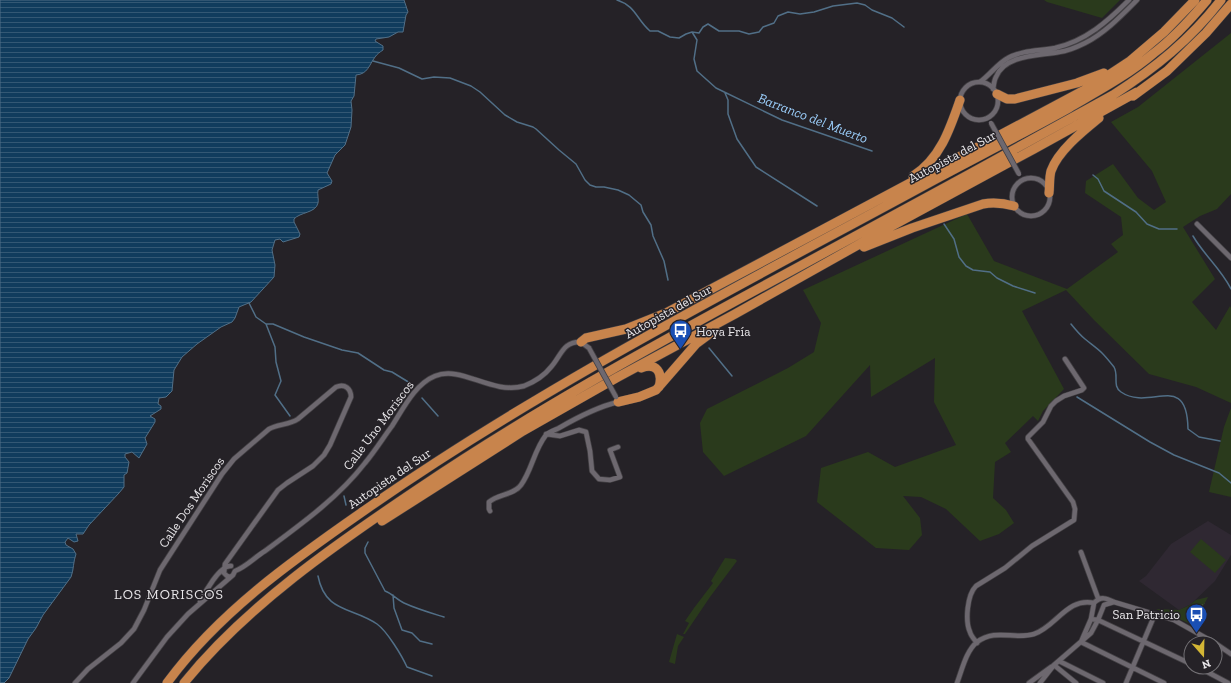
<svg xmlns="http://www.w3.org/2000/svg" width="1231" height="683" font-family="'Zilla Slab',serif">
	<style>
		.built { fill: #2f2832 }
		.green { fill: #2a3a1c }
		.park { fill: url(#park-tufts) }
		.water { fill: url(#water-rules); stroke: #516f87 }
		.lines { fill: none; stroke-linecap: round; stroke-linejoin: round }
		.stream { stroke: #516f87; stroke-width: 1.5 }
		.minor-casing { stroke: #434044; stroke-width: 6 }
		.motorway-casing { stroke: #434044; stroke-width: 10 }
		.minor { stroke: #6d686f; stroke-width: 4.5 }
		.motorway { stroke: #c8844c; stroke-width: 9 }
		.minor-bridge-casing { stroke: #434044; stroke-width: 6; stroke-linecap: butt }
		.minor-bridge { stroke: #6d686f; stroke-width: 4.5 }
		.labels { text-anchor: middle; stroke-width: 3; stroke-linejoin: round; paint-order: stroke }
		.street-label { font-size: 13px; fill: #e9e7ea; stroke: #252227 }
		.poi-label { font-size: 13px; fill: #e9e7ea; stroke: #252227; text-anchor: start }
		.water-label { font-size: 14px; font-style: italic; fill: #9bcefb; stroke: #252227 }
		.neighbourhood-label { font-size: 14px; letter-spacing: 1px; fill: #e9e7ea; stroke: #252227 }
	</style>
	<defs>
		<pattern id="park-tufts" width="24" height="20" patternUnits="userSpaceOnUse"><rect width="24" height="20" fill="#2a3a1c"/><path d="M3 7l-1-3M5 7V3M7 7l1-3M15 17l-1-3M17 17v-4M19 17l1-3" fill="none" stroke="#49563d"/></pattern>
		<pattern id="water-rules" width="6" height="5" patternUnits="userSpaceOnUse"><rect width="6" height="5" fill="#103c5d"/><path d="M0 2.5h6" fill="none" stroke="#335874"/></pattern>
	</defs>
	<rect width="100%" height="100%" fill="#252227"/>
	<path class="built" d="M1208 521 1231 535V555L1215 581 1191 604 1179 610 1139 581 1146 576 1171 544Z"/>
	<path class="green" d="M1044 0H1120L1102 18 1047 2Z
		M1231 33V194L1217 209 1200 216 1183 227 1215 279 1192 302 1216 330 1230 306 1231 308V403L1196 387 1149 374 1094 320 1066 290 1022 311 1064 389 1043 411 1038 421 1033 416 1005 443 1011 452 995 462 993 498 1006 510 1014 523 999 534 980 541 946 509 921 497 903 496 920 518 922 535 909 550 876 548 817 502 821 468 868 452 895 467 956 445 934 402 935 358 871 397 870 365 806 436 724 476 703 452 700 423 707 409 788 368 814 352 821 323 803 290 967 214 994 261 1067 289 1118 252 1111 244 1123 235 1121 217 1085 193 1086 181 1113 164 1138 198 1154 210 1166 202 1152 171 1111 122 1138 107Z
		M1231 408V497L1209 492 1224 427Z
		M1201 539 1226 560 1215 573 1190 552Z
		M725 558 735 559 737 561 710 597 685 634H683L689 623 685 621 694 608 713 583 711 581Z
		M677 634 684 637 678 646 675 664 669 662Z"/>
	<path class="park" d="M1208 597 1193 625 1156 609 1179 610 1188 606 1196 600Z"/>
	<path class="water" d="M0 0H404L408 12 406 15 403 32H398L389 37 376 39 375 41 383 46V50C380 52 377 54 375 57 369 65 368 74 356 75L354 96 351 101 352 110 351 127 345 145 335 155 327 173 332 181 331 184 318 190C317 194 319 200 318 203 316 213 300 212 294 219V222L300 234 299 237 283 242 280 239 275 240 272 250 275 265 274 277 251 302 239 307 235 318 232 322 221 327 197 344 182 357 174 370 172 391 166 397 159 398 158 404 161 406V409L150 416 155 419V422L145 438 147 444 139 458 132 452 125 454V457L129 462 127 473 124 475V487L119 493 89 525 83 534H76L78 541 74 542 68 538 65 542 66 545 73 549 76 554C73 562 74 569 71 577L43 615 36 628 28 639 9 678 4 683H0Z"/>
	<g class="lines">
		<path class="stream" d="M617 0C636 6 636 19 650 31H658L670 37 679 38 686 34 692 32 697 40 694 59 697 71 716 88 782 120 872 151
			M692 32 699 33 703 27 708 24 719 31H739L749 34 759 32 763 27 774 23 778 16 788 12 800 14 814 12 833 6 857 3 865 5 872 10 892 18 904 27
			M373 61 399 68 422 79 434 77 450 78 471 86 480 92 505 115 517 122 533 127 536 129 559 150 576 164 585 180 590 185 596 187H604L618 190 629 195 641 205 643 212 651 225 653 236 664 261 668 280
			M725 93 728 100V114L737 139 756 167 817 206
			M1093 175 1098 179 1104 191 1136 212 1147 224 1159 229H1177
			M944 224 954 239 959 257 966 266 973 270 990 272 997 278 1013 286 1035 293
			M1193 236C1204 255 1221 269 1231 289
			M249 303 256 317 266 324 275 347 276 362 281 381 275 395 290 416
			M266 324H273L304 337 342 350 358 353 384 370 392 372 410 383
			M1071 324C1075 329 1080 335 1085 339 1091 344 1097 348 1102 353 1106 357 1110 362 1114 367 1119 376 1112 386 1121 392 1150 412 1187 370 1188 429L1199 437 1220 441
			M709 348 732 376
			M1077 397 1150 442 1174 455 1219 473 1231 483
			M422 398 438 416
			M344 496 346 505
			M368 542 365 548V553L385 591C393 594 397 600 404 603 417 609 431 613 444 617
			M318 576C325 613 353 607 377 624 387 631 402 656 407 667L432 676
			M393 595 394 608 402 630 412 633 420 641 432 644"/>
		<defs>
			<path id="minor" d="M980 82C990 75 998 63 1008 58 1023 50 1039 51 1055 48 1086 41 1108 21 1129 0
				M960 101a19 19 0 1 1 38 0a19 19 0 1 1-38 0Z
				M993 89C994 85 994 80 996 77 1005 54 1040 56 1059 52 1068 51 1077 47 1085 43 1105 33 1121 16 1137 0
				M1012 197a19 19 0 1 1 38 0a19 19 0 1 1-38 0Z
				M1197 224 1231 258
				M546 434 560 436 579 430 586 432 590 451 592 471 599 479 610 480 620 477 610 450 618 447
				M490 511 489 509V502C498 494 514 495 521 485 532 470 534 450 546 435 549 432 555 430 559 428 578 417 597 407 618 402L617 400
				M1081 552 1098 598
				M200 602C205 592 220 565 231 566
				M1091 619 1098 620 1191 664
				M1081 642 1091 619 1094 603C1101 596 1106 598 1114 602L1174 620 1215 643 1231 654
				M1081 642 1164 683
				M977 643C974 639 971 636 970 632 965 621 967 595 976 586L1005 568 1032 546 1074 520 1075 509 1073 502 1028 439V437L1043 422 1051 406 1056 401 1064 396 1082 390 1084 388 1065 359
				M1059 661 1103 683
				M1054 665 1076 683
				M1198 667 1228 683
				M75 683 88 669 121 643 134 629 144 610 160 570 222 474 234 459 269 429C278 424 289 425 298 419L336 387C345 383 351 389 351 397L330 445 324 455 313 466 287 483 278 490 225 564 224 573 227 576 230 577
				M133 683 167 637 188 614 233 575 235 571C246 567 255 557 265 551 300 525 338 498 365 463 375 451 383 438 392 426 403 409 415 384 435 376 462 365 491 395 524 386 534 382 544 376 551 367 561 356 563 341 581 342L589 348
				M957 683C962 670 966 651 977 642 996 628 1014 640 1034 634 1056 627 1067 597 1094 603
				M1029 683 1051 667
				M1040 683 1054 665 1091 633 1098 620 1104 605 1114 602
				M1126 683 1155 614"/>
			<path id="motorway" d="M997 94 1007 99H1015L1077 83 1104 73
				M1133 96 1167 71 1206 33 1231 4
				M913 176C940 159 950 129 960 100
				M1049 193C1050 186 1049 178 1051 171 1058 151 1083 131 1099 118
				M864 247 912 228 983 204C994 202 1003 203 1014 206
				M581 342 586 338 626 329 666 313 1092 86 1130 61 1164 32 1195 0
				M641 368C657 362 663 373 659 387
				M618 402 639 397 656 390 696 344 715 330
				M382 521 523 431 618 377 735 314 890 227 1034 149 1137 92
				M167 683C219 612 293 560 365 510 545 384 743 284 936 179 981 155 1026 132 1069 108 1098 91 1128 75 1154 53 1174 38 1191 19 1207 0
				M184 683C246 606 336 544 418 489 530 413 649 348 767 284 883 221 998 159 1113 95 1155 68 1190 40 1221 0"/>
		</defs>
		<use href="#minor" class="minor-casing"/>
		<use href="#motorway" class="motorway-casing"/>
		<use href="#minor" class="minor"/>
		<use href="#motorway" class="motorway"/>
		<defs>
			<path id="minor-bridge" d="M991 123 1019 174
				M589 348 616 397"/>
		</defs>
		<use href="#minor-bridge" class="minor-bridge-casing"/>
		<use href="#minor-bridge" class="minor-bridge"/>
	</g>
	<defs>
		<symbol id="bus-pin" viewBox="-11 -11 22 30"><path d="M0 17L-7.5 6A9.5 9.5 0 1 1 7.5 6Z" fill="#1a4fb4" stroke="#252227"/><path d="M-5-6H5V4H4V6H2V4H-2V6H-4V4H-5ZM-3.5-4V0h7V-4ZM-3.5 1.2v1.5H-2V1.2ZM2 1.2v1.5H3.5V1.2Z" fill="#fff"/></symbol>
	</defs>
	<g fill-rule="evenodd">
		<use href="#bus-pin" x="668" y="318" width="25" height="34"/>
		<use href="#bus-pin" x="1184" y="602" width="25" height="34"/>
	</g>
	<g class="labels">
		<g class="street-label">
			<text transform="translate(952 156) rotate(-28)" y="5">Autopista del Sur</text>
			<text transform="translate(668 311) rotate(-29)" y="5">Autopista del Sur</text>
			<text transform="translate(378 425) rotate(-53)" y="5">Calle Uno Moriscos</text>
			<text transform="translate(389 478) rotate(-34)" y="5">Autopista del Sur</text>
			<text transform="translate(191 502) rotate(-56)" y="5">Calle Dos Moriscos</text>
		</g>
		<g class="poi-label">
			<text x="696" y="336">Hoya Fría</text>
			<text x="1180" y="619" text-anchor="end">San Patricio</text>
		</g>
		<g class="water-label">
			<text transform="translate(813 118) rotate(21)" y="5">Barranco del Muerto</text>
		</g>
		<g class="neighbourhood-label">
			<text x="169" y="599">LOS MORISCOS</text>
		</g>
	</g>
	<g transform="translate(1203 655) rotate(160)"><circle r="19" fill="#252227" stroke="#737175"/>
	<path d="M0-3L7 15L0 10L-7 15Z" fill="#d3b635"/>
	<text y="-6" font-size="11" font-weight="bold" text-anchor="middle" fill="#e9e7ea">N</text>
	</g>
</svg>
